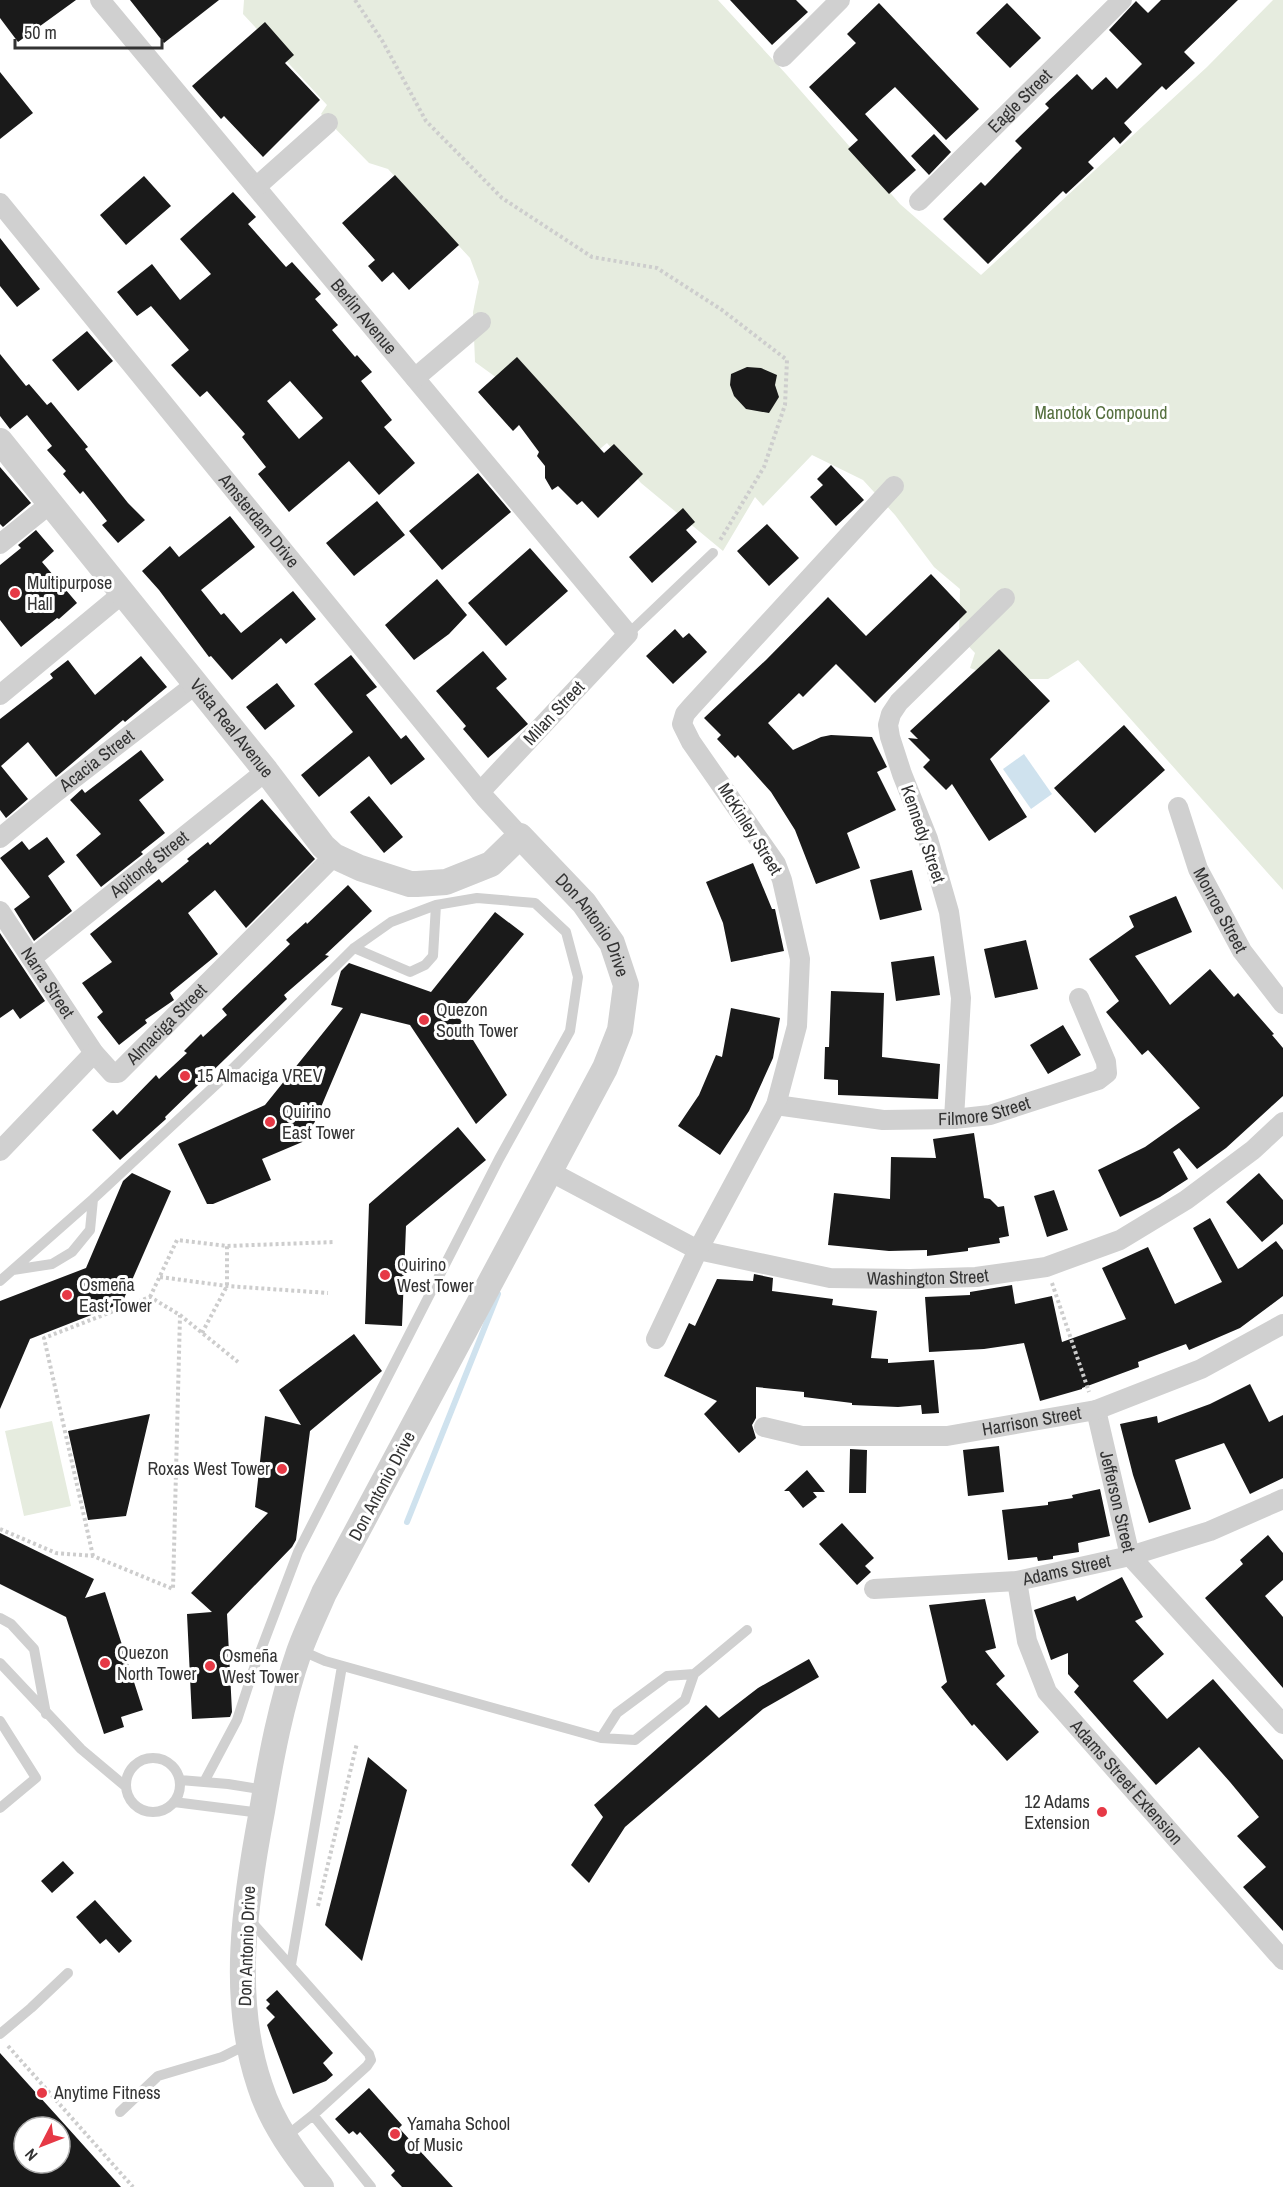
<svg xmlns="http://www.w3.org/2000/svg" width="1283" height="2187" font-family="'Archivo Narrow',sans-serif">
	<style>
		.green { fill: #e6ecdf }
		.water { fill: #cfe2ee }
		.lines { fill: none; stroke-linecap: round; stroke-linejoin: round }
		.stream { stroke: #cfe2ee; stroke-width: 6 }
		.building { fill: #1a1a1a; fill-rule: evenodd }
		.path { stroke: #cdcdcd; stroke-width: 4; stroke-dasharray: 3 3; stroke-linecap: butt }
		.service { stroke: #d0d0d0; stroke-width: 10 }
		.minor { stroke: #d0d0d0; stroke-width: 20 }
		.tertiary { stroke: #d0d0d0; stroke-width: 26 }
		.poi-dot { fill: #e63946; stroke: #fff; stroke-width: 2 }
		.labels { text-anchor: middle; stroke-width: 6; stroke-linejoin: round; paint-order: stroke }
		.street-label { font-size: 18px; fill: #333; stroke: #fff }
		.park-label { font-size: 18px; fill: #56703f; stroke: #fff }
		.poi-label { font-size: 18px; fill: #333; stroke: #fff; text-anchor: start }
	</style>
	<rect width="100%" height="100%" fill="#fff"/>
	<path class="green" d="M244 0H718L786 74 900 204 981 275 1207 67 1273 0H1283V890L1078 660 1048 679H1000L970 668 975 653 959 636 960 589 934 567 895 515 863 480 812 455 763 506 755 497 723 551 641 483 607 443 589 458 538 408 475 362 473 312 479 282 470 258 388 169 369 163 321 114 327 105 243 14Z
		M52 1421 71 1506 24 1516 5 1431Z"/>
	<path class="water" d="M1024 754 1052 794 1031 809 1003 769Z"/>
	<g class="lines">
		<path class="stream" d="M407 1522 498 1294"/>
	</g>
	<path class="building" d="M0 0H76L18 42 0 18Z
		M130 0H219L164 43Z
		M730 0H796L808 12 772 45Z
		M1161 0H1238L1184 52 1195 63 1166 90 1162 86 1124 123 1132 132 1120 144 1114 137 1088 162 1094 168 1066 194 1063 191 988 264 943 219 981 182 985 186 1022 148 1015 141 1049 108 1045 104 1077 74 1092 90 1106 77 1117 89 1142 64 1109 30 1136 1 1148 13Z
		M879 3 979 109 946 140 895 87 865 114 916 170 889 194 848 149 858 140 809 87 856 43 847 34Z
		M1007 3 1041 38 1010 68 976 33Z
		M265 22 294 55 285 63 320 100 263 157 224 116 221 119 192 86Z
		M0 72 33 113 0 139Z
		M934 134 951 152 929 175 911 156Z
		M395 175 459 245 409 290 393 272 382 282 368 266 375 260 342 223Z
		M144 176 171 206 126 245 100 215Z
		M233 192 256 217 248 224 286 267 292 262 321 294 315 299 338 325 332 330 355 357 357 355 372 372 361 381 392 420 384 427 415 463 379 495 349 461 289 512 258 474 266 467 242 437 245 434 207 391 200 397 171 365 189 350 151 306 137 316 117 292 152 264 180 300 211 274 180 239ZM290 381 323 418 299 439 267 401Z
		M0 238 40 289 17 307 0 286Z
		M87 331 113 361 78 391 52 360Z
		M0 354 26 386 29 384 47 405 51 402 88 447 85 449 128 503 145 520 118 543 102 525 107 521 83 491 80 494 63 474 66 471 47 450 52 446 27 415 10 429 0 416Z
		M517 357 604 453 614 444 643 474 598 518 582 501 577 505 558 486 552 490 545 478V466L537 456 539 452 519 425 513 431 478 392Z
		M747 367 761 368 777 375 775 385 779 397 769 413 746 409 734 396 730 385 731 374Z
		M831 465 864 500 836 526 810 497 823 485 817 479Z
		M0 467 31 503 3 527 0 524Z
		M478 473 511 512 442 570 409 531Z
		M377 501 405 535 354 576 326 543Z
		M683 508 695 522 686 530 697 542 652 583 629 557Z
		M230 516 255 547 201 590 221 615 224 613 241 633 293 591 316 619 286 644 281 638 232 680 211 656 209 657 159 590 142 571 170 546 179 557Z
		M767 524 799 558 769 586 737 551Z
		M36 530 54 551 42 562 77 603 59 619 57 618 21 647 0 620V565L21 548 18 545Z
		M530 548 568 591 506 646 468 603Z
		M931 574 967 612 875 703 836 664 803 697 799 693 768 723 793 750 821 737 831 735 872 737 887 767 877 772 896 810 847 833 860 868 816 884 795 830 771 792 738 755 735 758 717 739 721 735 704 718 766 660 828 597 866 636Z
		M437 579 467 615 449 634 414 660 385 625Z
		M675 629 683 638 689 633 707 652 673 684 646 656Z
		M999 649 1050 701 990 759 1027 817 989 841 952 784 946 790 923 767 930 760 908 738 918 739 910 731Z
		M483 651 507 679 496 688 528 724 488 758 463 729 466 726 436 691Z
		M351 655 377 687 366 695 401 739 406 735 425 759 391 785 369 756 319 797 301 775 353 732 314 684Z
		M141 656 167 687 125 722 123 720 56 777 28 742 1 766 28 799 6 818 0 810V719L53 678 50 674 68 660 95 695Z
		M277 683 295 706 265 730 246 707Z
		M1124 725 1165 770 1095 833 1054 788Z
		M141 750 164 780 139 800 165 833 141 852 143 854 101 887 76 855 101 834 70 800 82 789 85 793Z
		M369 796 403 837 384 853 350 812Z
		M262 799 315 859 246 928 215 890 188 913 218 954 170 993 174 1000 145 1020 147 1023 119 1045 97 1017 103 1012 82 983 112 962 90 934 159 879 162 883 189 861 187 859 208 842 210 845Z
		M47 837 65 862 48 876 72 911 34 941 14 909 30 897 0 858 22 841 29 850Z
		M753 863 772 909H775L784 951 731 962 723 923 706 882Z
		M912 870 922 910 880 920 870 880Z
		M348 885 372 911 325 955 329 956 284 995 287 999 165 1117 166 1119 120 1160 92 1130 113 1110 117 1115 156 1075 159 1079 187 1053 184 1051 201 1034 203 1037 227 1015 222 1009 290 944 286 940 306 922 307 924Z
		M1176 896 1192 932 1135 956 1170 1005 1210 969 1234 997 1238 993 1274 1034 1272 1035 1283 1048V1096L1226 1148 1197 1169 1179 1148 1173 1152 1188 1179 1160 1197 1120 1217 1098 1170 1145 1147 1200 1108 1148 1050 1142 1055 1106 1012 1119 1001 1089 959 1134 927 1129 916Z
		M495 912 524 934 457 1014 507 1095 476 1124 410 1025 361 1013 307 1140 262 1159 271 1180 213 1204H207L178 1144 265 1105 343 1008 331 1005 341 971 349 963 431 992Z
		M0 933 45 1001 20 1019 13 1009 0 1018Z
		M1026 940 1038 989 995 998 984 949Z
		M934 956 940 995 896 1001 891 962Z
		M831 991 884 993 882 1057 940 1064 938 1099 838 1095V1080L824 1079 825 1047H829Z
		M731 1008 780 1018 773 1058 749 1111 720 1155 678 1126 699 1095 716 1055 722 1057Z
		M1063 1025 1081 1055 1048 1074 1030 1045Z
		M458 1127 486 1160 406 1226 402 1326 365 1324 369 1204Z
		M974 1133 984 1198 990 1199 998 1207 1004 1206 1009 1236 999 1238 1000 1243 968 1248V1251L927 1256V1250L889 1251 828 1245 834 1193 890 1199 891 1157 936 1158 933 1139Z
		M132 1173 171 1191 122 1303 30 1339 0 1409V1301L86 1268 123 1181Z
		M1259 1173 1283 1200V1224L1262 1242 1226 1202Z
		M1054 1190 1068 1230 1047 1237 1034 1196Z
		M1210 1218 1238 1269 1242 1267 1276 1241 1283 1250V1296L1240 1328 1189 1350 1186 1344 1138 1362 1139 1367 1082 1388V1389L1040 1401 1024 1343 984 1349 929 1352 925 1297 970 1295V1292L1012 1285 1015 1304 1052 1296 1062 1342 1126 1319 1102 1268 1148 1247 1175 1304 1222 1282 1193 1228Z
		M754 1274 773 1278 772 1291 833 1299 832 1305 877 1311 871 1358 888 1359V1363L934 1360 939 1413 922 1414 921 1405 898 1407 852 1405V1403L804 1397V1392L756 1387V1418L752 1425 756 1438 739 1453 704 1414 717 1401 664 1376 689 1323 695 1326 717 1279 753 1281Z
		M354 1334 382 1371 310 1431 296 1540 292 1547 227 1614 232 1712 230 1717 192 1719 187 1614 212 1612 191 1593 268 1513 255 1507 265 1416 301 1425 279 1390Z
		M1250 1384 1269 1422 1283 1415V1478L1250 1494 1224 1443 1175 1460 1191 1509 1149 1523 1133 1475 1120 1424 1157 1416 1158 1423 1210 1404Z
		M150 1414 126 1516 88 1520 68 1431Z
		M999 1446 1004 1492 968 1496 963 1450Z
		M850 1449 867 1450 866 1493H849Z
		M807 1470 825 1492H813L817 1497 803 1508 789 1491H784Z
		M1100 1489 1110 1536 1078 1543 1079 1552 1053 1556V1559L1038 1561 1037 1557 1008 1560 1002 1510 1048 1505V1502L1073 1498 1072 1495Z
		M842 1523 874 1558 865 1566 871 1572 857 1585 819 1544Z
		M0 1533 94 1579 85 1598 105 1592 143 1710 121 1717 124 1727 104 1734 66 1617 0 1584Z
		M1268 1535 1283 1553V1580L1265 1596 1283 1617V1688L1205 1598 1243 1564 1240 1560Z
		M1122 1577 1143 1617 1135 1621 1164 1654 1133 1681 1167 1719 1213 1679 1283 1760V1931L1243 1887 1266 1867 1237 1836 1259 1817 1230 1782 1199 1747 1156 1785 1074 1692 1079 1686 1068 1674V1653L1051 1660 1034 1610 1075 1596 1077 1601Z
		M985 1599 996 1648 985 1651 1005 1676 996 1684 1039 1732 1007 1761 974 1724 972 1726 941 1687 947 1682 929 1605Z
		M809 1659 819 1677 763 1709 625 1827 589 1883 571 1865 603 1817 594 1805 706 1705 719 1718 758 1688Z
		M368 1757 407 1790 362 1961 325 1925Z
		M63 1861 74 1873 52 1893 41 1881Z
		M95 1900 132 1941 119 1953 106 1939 100 1944 76 1917Z
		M277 1990 333 2053 323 2063 333 2075 326 2081 293 2094 267 2025 275 2017 266 2008 270 2004 266 2000Z
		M0 2053 67 2127 121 2187H0ZM24 2127H60V2163H24Z
		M369 2088 402 2125 399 2128 453 2187H402L391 2175 395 2171 360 2132 357 2135 353 2131 349 2134 335 2119Z"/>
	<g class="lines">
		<path class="path" d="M355 0 383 42 426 121 502 198 592 257 657 268 722 310 787 360 785 405 764 467 719 542
			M160 1277 227 1286 328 1293
			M1052 1283 1089 1392
			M150 1297 177 1240 227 1246 335 1242
			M202 1333 227 1286V1246
			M0 1529 56 1553 93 1556 173 1589 180 1315
			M93 1556 44 1338 150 1297 180 1315 238 1362
			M318 1906 357 1743
			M8 2046 133 2187"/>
		<path class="service" d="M628 634 713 553
			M354 948 410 972 425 965 433 956 436 905
			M13 1270 52 1264 72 1252 90 1230 93 1199
			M0 1281 93 1199 221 1080 354 948 391 922 436 905 477 898 535 903 566 932 578 977 570 1031 499 1159 298 1552 254 1668 237 1720 204 1782
			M0 1618 11 1624 34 1649 46 1714
			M300 1650 325 1661 601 1738 635 1740 685 1700 694 1674 747 1630
			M0 1663 81 1749 125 1786
			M0 1721 36 1778 0 1808
			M601 1738 617 1713 667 1676 694 1674
			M126 1785a27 27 0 1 1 54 0a27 27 0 1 1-54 0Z
			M180 1780 228 1784 265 1790
			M174 1802 261 1813
			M248 1918 369 2054 371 2060 367 2066 313 2115 284 2138
			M291 1965 342 1666
			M0 2034 31 2008 68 1973
			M120 2112 158 2076 222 2057 248 2044
			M313 2115 371 2187"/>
		<g class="minor">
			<path id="s1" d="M100 0 628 634 480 792"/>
			<path d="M783 57 840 0"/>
			<path d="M256 187 328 123"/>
			<path id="s2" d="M919 201 1122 0"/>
			<path id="s3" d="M0 203 485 798 520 836"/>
			<path d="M415 378 481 322"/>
			<path d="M0 544 50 504"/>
			<path d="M0 695 122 594"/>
			<path id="s4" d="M1178 807 1198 869 1242 951 1283 1004"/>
			<path id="s5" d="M0 838 56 792 196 684"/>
			<path id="s6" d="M0 911 94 1053 112 1073H118L334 856"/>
			<path id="s7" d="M32 958 266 771"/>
			<path id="s8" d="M776 1105 883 1120 954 1119 990 1115 1098 1080 1107 1073 1106 1062 1079 998"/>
			<path d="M954 1119 961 998 949 912 928 839 902 774 890 737 888 725 891 714 899 702 1005 598"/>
			<path d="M0 1151 94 1053"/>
			<path id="s9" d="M551 1172 698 1250 830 1278 910 1279 976 1277 1046 1267 1120 1240 1186 1200 1253 1150 1283 1122"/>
			<path d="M656 1339 698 1250 776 1105 797 1026 800 959 782 880 776 864 691 742 682 724 685 714 691 707 894 486"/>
			<path id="s10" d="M1096 1410 1130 1556 1283 1724"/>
			<path id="s11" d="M764 1427 802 1436H947L1096 1410 1201 1369 1283 1324"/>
			<path id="s12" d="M1017 1581 1027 1641 1047 1692 1283 1960"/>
			<path id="s13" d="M874 1589 1017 1581 1130 1556 1210 1531 1283 1499"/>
		</g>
		<path class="tertiary" id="s14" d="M0 441 266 771 323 846 334 856 360 868 410 884H417L446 882 491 864 520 836 584 903 612 943 626 985 620 1030 605 1068 324 1593C316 1612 306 1632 299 1652 281 1704 271 1757 262 1811 245 1901 230 1998 260 2086 272 2124 296 2156 321 2187"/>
	</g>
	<g class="poi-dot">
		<circle cx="15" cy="593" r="6"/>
		<circle cx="424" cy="1020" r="6"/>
		<circle cx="185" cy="1076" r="6"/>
		<circle cx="270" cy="1122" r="6"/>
		<circle cx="385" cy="1275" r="6"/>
		<circle cx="67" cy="1295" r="6"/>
		<circle cx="282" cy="1469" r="6"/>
		<circle cx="105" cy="1663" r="6"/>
		<circle cx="210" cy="1666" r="6"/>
		<circle cx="1102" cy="1812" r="6"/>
		<circle cx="42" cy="2093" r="6"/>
		<circle cx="395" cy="2134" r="6"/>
	</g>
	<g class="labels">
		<g class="street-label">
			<text dy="6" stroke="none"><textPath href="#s2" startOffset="142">Eagle Street</textPath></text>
			<text dy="6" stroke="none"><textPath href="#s1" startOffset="412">Berlin Avenue</textPath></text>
			<text dy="6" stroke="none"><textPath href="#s3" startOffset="410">Amsterdam Drive</textPath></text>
			<text transform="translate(554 713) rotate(-47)" y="6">Milan Street</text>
			<text dy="6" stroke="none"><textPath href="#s14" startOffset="369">Vista Real Avenue</textPath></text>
			<text dy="6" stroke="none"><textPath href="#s5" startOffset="124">Acacia Street</textPath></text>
			<text transform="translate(750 829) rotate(58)" y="6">McKinley Street</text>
			<text transform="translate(923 834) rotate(71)" y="6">Kennedy Street</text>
			<text dy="6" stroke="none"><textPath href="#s7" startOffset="150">Apitong Street</textPath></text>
			<text dy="6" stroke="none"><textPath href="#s4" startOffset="112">Monroe Street</textPath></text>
			<text dy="6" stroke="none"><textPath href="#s14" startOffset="855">Don Antonio Drive</textPath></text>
			<text dy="6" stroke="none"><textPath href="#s6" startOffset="86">Narra Street</textPath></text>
			<text dy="6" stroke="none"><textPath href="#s6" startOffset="272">Almaciga Street</textPath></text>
			<text dy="6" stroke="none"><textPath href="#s8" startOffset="210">Filmore Street</textPath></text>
			<text dy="6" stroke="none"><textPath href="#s9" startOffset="399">Washington Street</textPath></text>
			<text dy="6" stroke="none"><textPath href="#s11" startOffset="270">Harrison Street</textPath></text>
			<text transform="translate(382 1486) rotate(-62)" y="6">Don Antonio Drive</text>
			<text dy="6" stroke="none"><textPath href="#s10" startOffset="94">Jefferson Street</textPath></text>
			<text dy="6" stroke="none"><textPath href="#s13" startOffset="194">Adams Street</textPath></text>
			<text dy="6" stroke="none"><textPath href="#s12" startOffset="236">Adams Street Extension</textPath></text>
			<text transform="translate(247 1946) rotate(-88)" y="6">Don Antonio Drive</text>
		</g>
		<g class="park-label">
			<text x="1101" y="419">Manotok Compound</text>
		</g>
		<g class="poi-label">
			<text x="27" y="589">Multipurpose<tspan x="27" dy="21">Hall</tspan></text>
			<text x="436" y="1016">Quezon<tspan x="436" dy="21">South Tower</tspan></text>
			<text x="197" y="1082">15 Almaciga VREV</text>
			<text x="282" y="1118">Quirino<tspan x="282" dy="21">East Tower</tspan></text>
			<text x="397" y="1271">Quirino<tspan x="397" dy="21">West Tower</tspan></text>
			<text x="79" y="1291">Osmeña<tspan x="79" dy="21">East Tower</tspan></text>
			<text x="270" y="1475" text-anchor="end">Roxas West Tower</text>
			<text x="117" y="1659">Quezon<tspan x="117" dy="21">North Tower</tspan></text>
			<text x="222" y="1662">Osmeña<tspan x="222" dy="21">West Tower</tspan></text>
			<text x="1090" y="1808" text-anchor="end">12 Adams<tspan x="1090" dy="21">Extension</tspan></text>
			<text x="54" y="2099">Anytime Fitness</text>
			<text x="407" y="2130">Yamaha School<tspan x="407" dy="21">of Music</tspan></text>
		</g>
	</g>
	<g transform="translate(42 2145) rotate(228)"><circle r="28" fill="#ffffff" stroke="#adadad" stroke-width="1.5"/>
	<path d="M0-4.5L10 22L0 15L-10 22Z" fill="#e63946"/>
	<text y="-9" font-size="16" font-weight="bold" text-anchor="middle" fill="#333333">N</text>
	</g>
	<path d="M15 39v9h147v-9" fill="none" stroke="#333333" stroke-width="3"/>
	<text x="24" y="39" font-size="18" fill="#333333" stroke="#ffffff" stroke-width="4.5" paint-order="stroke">50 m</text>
</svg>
